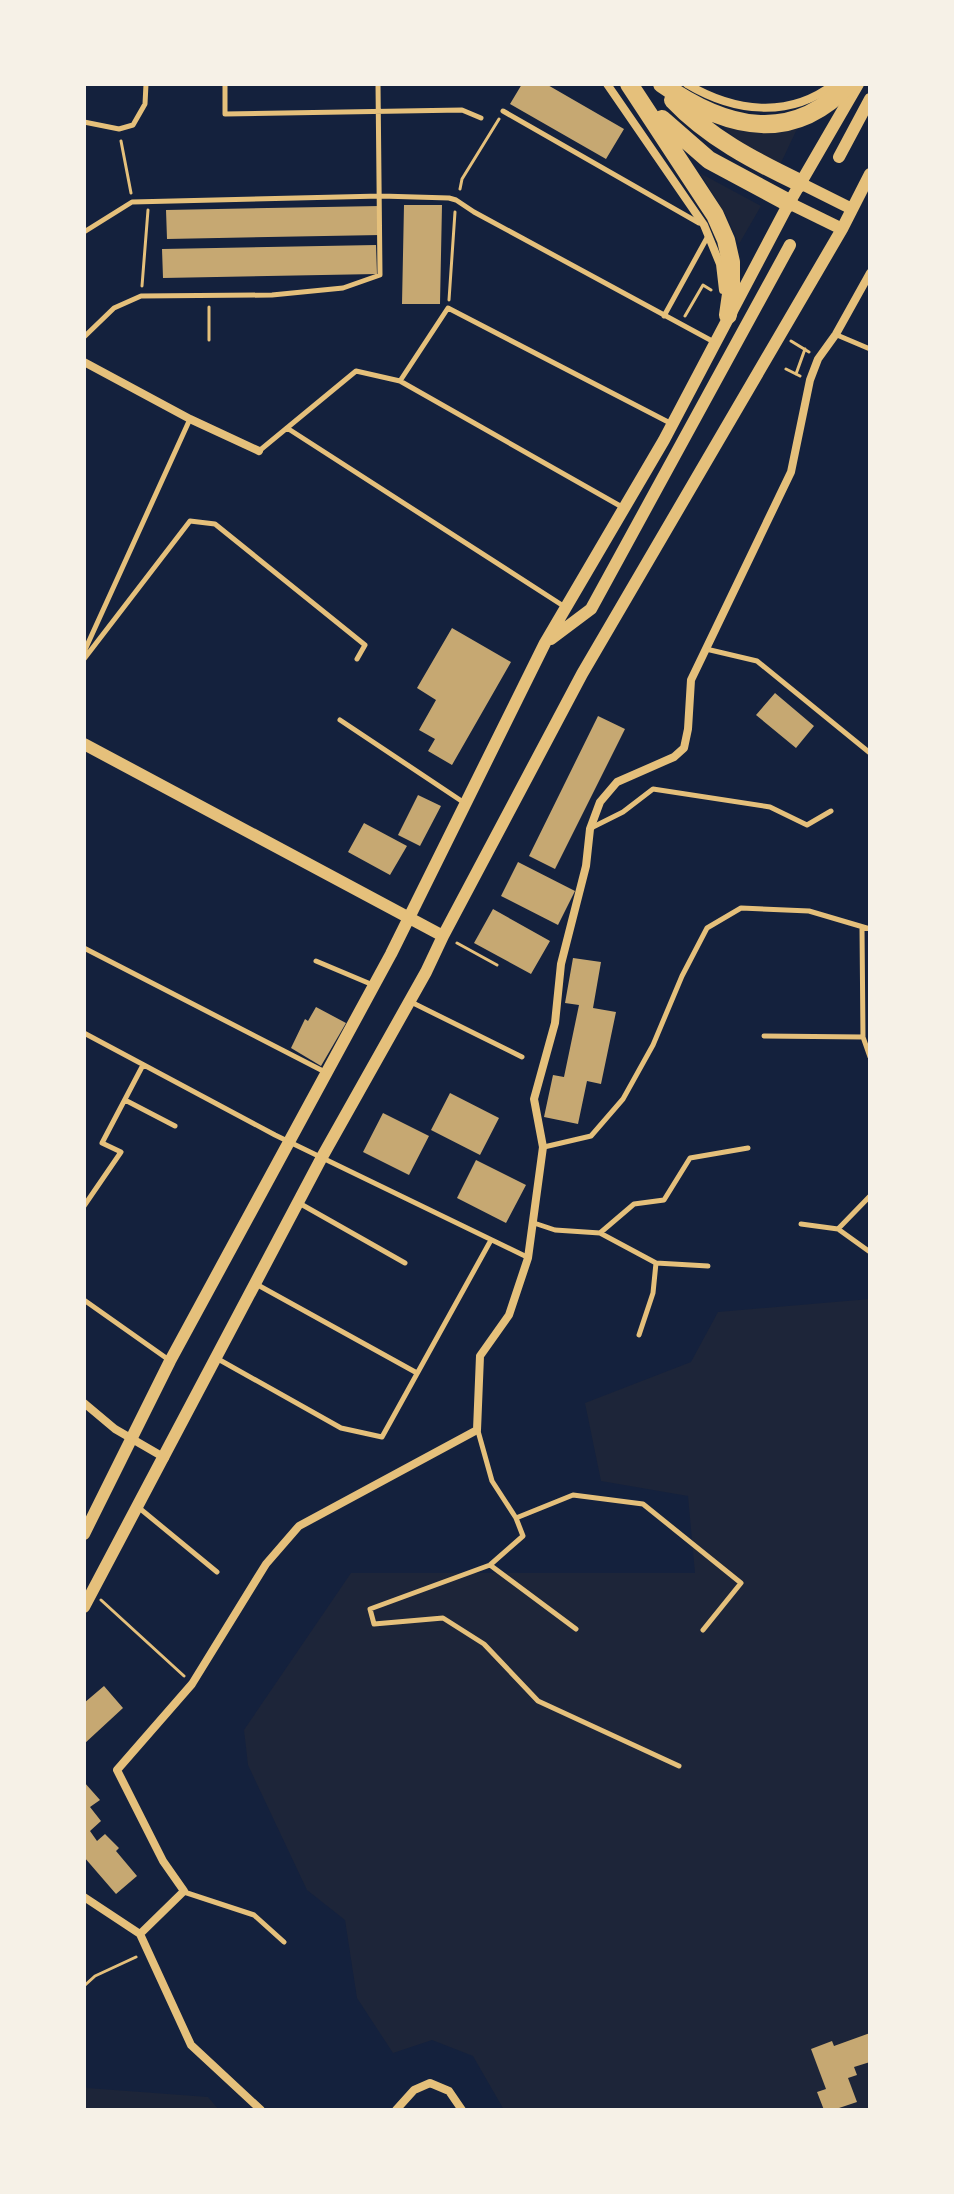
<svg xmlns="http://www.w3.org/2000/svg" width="954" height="2194" font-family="Georgia,serif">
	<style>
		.green { fill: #1d2539 }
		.building { fill: #c6a872 }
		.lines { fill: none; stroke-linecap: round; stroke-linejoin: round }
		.path { stroke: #e5c07b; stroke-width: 3 }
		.service { stroke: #e5c07b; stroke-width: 5 }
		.minor { stroke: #e5c07b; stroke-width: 8 }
		.tertiary { stroke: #e5c07b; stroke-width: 12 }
		.motorway { stroke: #e5c07b; stroke-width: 18 }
	</style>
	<rect width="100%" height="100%" fill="#14213d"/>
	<path class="green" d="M723 127 766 133 797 129 779 167 738 140Z
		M700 173 761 206 739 244 727 217Z
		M870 1299V2110H504L473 2056 432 2040 393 2053 357 1998 345 1920 307 1890 248 1765 244 1730 351 1573H695L688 1496 601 1481 585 1403 691 1362 718 1312Z
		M84 2082 87 2088 208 2097 219 2110H84Z"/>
	<path class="building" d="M522 84H546L624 129 606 159 510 104Z
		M404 205H442L440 304H402Z
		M380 206 381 235 167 239 166 210Z
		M376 245 377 274 163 278 162 249Z
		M452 628 511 662 452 765 428 751 435 739 419 730 436 700 417 688Z
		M775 693 814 726 796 748 756 715Z
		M598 716 625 729 555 869 529 856Z
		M418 795 441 806 420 846 398 835Z
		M364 823 407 846 390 875 348 852Z
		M518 862 575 891 558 925 501 896Z
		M493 909 550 941 531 974 474 943Z
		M573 958 601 962 593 1008 616 1012 601 1084 587 1081 578 1124 544 1117 553 1075 564 1077 579 1005 565 1003Z
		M316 1007 346 1023 321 1066 291 1048 305 1019 308 1021Z
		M450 1093 499 1118 480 1155 431 1130Z
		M383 1113 429 1136 409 1175 363 1152Z
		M476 1160 526 1185 506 1223 457 1198Z
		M104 1686 123 1708 84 1744V1703Z
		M84 1782 100 1800 90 1807 101 1821 90 1831 97 1841 105 1834 119 1848 116 1851 137 1876 116 1894 84 1857Z
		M870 2033V2062L854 2067 857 2075 848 2078 857 2102 833 2110H824L817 2092 826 2089 811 2049 832 2041 834 2046Z"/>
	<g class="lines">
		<path class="path" d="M121 141 131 193
			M460 189 462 179 499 119
			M142 286 148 210
			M449 300 455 212
			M685 316 703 285 711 290
			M209 340V307
			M791 341 809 352
			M786 369 800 376
			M796 374 805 349
			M457 943 497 965
			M101 1600 184 1676
			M84 1986 95 1976 136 1957"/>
		<path class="service" d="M225 84V114L462 110 481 118
			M503 111 699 223
			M84 122 119 129 133 125 145 104 146 84
			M84 232 132 202 381 196 449 198 456 200 474 212 714 342
			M664 316 708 236
			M837 335 870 349
			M84 337 114 308 141 296 272 295 343 288 380 275 378 84
			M400 381 622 507
			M287 428 565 607
			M259 451 356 371 400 381 448 308 672 424
			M706 649 757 661 870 753
			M84 652 190 419
			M84 659 190 521 215 524 365 645 357 659
			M340 720 466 804
			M591 828 623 812 653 789 770 807 807 825 831 811
			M862 928 863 1037 870 1057
			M84 948 325 1072
			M316 961 373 985
			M411 1002 522 1057
			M84 1033 275 1135 527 1257
			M764 1036 863 1037
			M125 1100 175 1126
			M544 1147 591 1136 623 1099 653 1045 682 976 707 928 741 908 809 911 870 929
			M299 1203 405 1263
			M84 1206 121 1152 102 1143 143 1065
			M534 1223 555 1230 600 1233 656 1263 708 1266
			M801 1224 838 1229 870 1252
			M838 1229 870 1196
			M600 1233 634 1204 664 1200 690 1158 748 1148
			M256 1284 417 1373
			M84 1300 169 1360
			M639 1335 653 1293 656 1263
			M218 1359 341 1428 382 1437 491 1240
			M478 1431 492 1481 516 1518 573 1495 643 1504 741 1583 703 1630
			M138 1507 217 1572
			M516 1518 523 1536 490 1565 370 1609 374 1624 443 1618 484 1644 538 1701 679 1766
			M490 1565 576 1629
			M184 1892 254 1915 284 1942"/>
		<path class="minor" d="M607 84 704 225 720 264 723 290
			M687 84C734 112 789 119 834 84
			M84 362 190 419 259 451
			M84 1403 115 1429 165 1458
			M84 1897 140 1934 191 2045 261 2110
			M140 1934 184 1891 163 1861 117 1770 192 1684 266 1564 299 1526 477 1430 480 1356 509 1315 528 1258 543 1147 534 1099 555 1023 561 964 586 866 590 829 600 802 617 782 674 757 684 748 688 729 691 680 791 472 810 380 818 359 836 334 870 273
			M396 2110 414 2090 430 2083 449 2091 462 2110"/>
		<path class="tertiary" d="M839 157 870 99
			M800 183 852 209
			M789 203 842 229
			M551 639 591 609 790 245
			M84 744 443 936
			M84 1534 170 1361 391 954 545 643 664 440 789 203 858 84
			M84 1607 322 1157 426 972 443 936 582 674 842 229 870 174"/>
		<path class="motorway" d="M629 84 715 215 726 240 731 262V294L728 315
			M662 84C724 128 791 146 849 84
			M673 100C708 137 754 161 800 183
			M662 119 709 160 789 203"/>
	</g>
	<rect width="954" height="2194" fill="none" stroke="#f6f1e7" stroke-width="172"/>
</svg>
